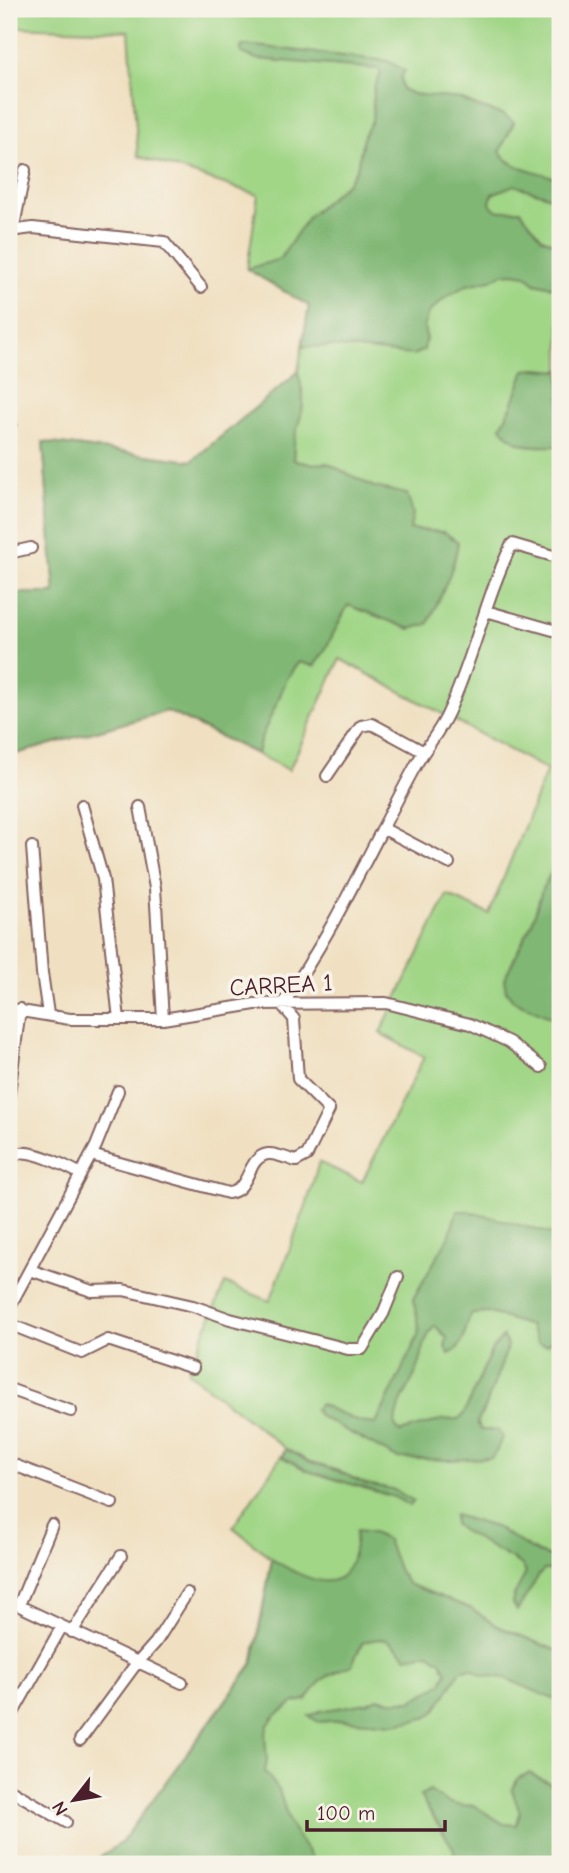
<svg xmlns="http://www.w3.org/2000/svg" width="569" height="1873" font-family="'Comic Neue',sans-serif">
	<style>
		.green { fill: #a1d687; stroke: #767a59; stroke-width: 2 }
		.forest { fill: #80b774; stroke: #656b50; stroke-width: 2 }
		.lines { fill: none; stroke-linecap: round; stroke-linejoin: round }
		.minor-casing { stroke: #846360; stroke-width: 14 }
		.minor { stroke: #fff; stroke-width: 10 }
		.labels { text-anchor: middle; stroke-width: 7; stroke-linejoin: round; paint-order: stroke }
		.street-label { font-size: 24px; fill: #4a1f2b; stroke: #f7f3e8 }
	</style>
	<rect width="100%" height="100%" fill="#f7f3e8"/>
	<filter id="ink" filterUnits="userSpaceOnUse"><feTurbulence type="fractalNoise" baseFrequency=".0143" numOctaves="2"/><feDisplacementMap in="SourceGraphic" scale="14" xChannelSelector="R" yChannelSelector="G"/><feConvolveMatrix kernelMatrix="1 2 1 2 8 2 1 2 1" color-interpolation-filters="sRGB"/></filter>
	<filter id="wash" filterUnits="userSpaceOnUse"><feTurbulence type="fractalNoise" baseFrequency=".00686" numOctaves="4" result="noise"/><feDisplacementMap in="SourceGraphic" scale="28" xChannelSelector="R" yChannelSelector="G"/><feGaussianBlur stdDeviation="1.57" result="paint"/><feColorMatrix in="noise" values="0 0 0 0 0 0 0 0 0 0 0 0 0 0 0 0 0 1.4 0 .05"/><feComposite in="paint" operator="in"/></filter>
	<g filter="url(#wash)">
		<rect width="100%" height="100%" fill="#f0e0c1"/>
		<path class="green" d="M9 9H560V1864H95L101 1856 121 1843 252 1664 272 1559 233 1527 286 1449 188 1372 225 1283 270 1301 307 1203 319 1162 362 1182 424 1057 380 1033 447 895 489 914 547 770 340 659 289 770 167 711 9 756V593H55L43 442 192 461 298 372 309 306 247 269 258 195 138 156 129 31 9 27Z"/>
		<path class="forest" d="M246 45 388 61 405 71 401 76 402 89 413 94 460 99 479 107 504 115 514 122 500 151C509 170 543 171 560 180V200L514 185 492 194 490 203C498 216 507 209 520 210L542 238 560 245V289L535 283 526 275 514 273 502 274 491 280 467 285 446 297 428 313 424 326 426 338 424 350 413 355 330 346C320 348 312 345 302 347L309 306 247 269 280 259 308 217 347 183 357 168 364 135 372 121 374 88 381 73 378 69 257 59 241 53V47Z
			M536 369 560 371V446C535 446 517 450 501 427L512 405 525 370Z
			M298 372C301 385 305 398 302 411 298 428 292 441 294 460L310 464 327 463 374 487 407 494 413 513 410 529 444 532 458 542C454 572 440 596 428 624L410 629 348 605 324 652 314 666 299 662C286 676 283 690 275 707 268 723 260 736 257 754L167 711 9 756V593H55L43 442 192 461Z
			M556 865 560 866V1022L514 1001 506 991 504 979 532 923 543 887Z
			M457 1211H468L560 1236V1341L552 1340 546 1345 538 1343 530 1326 490 1313 472 1314C463 1327 467 1347 449 1354L445 1347 447 1338 435 1326C424 1336 423 1354 418 1368 411 1386 395 1406 395 1426L400 1432 441 1420 458 1419 464 1414 492 1349 503 1337 507 1344 506 1352 485 1408 477 1422 481 1430H498L502 1437 496 1452 491 1458 447 1460 397 1458 321 1417 314 1410 320 1404 359 1422 376 1424 418 1336C421 1321 415 1313 413 1299L450 1234Z
			M286 1449 308 1461 338 1471 366 1484 392 1489 414 1501 410 1506 394 1497 308 1471 282 1457Z
			M454 1515 495 1527 538 1553 560 1560V1575L553 1570H544L539 1575 517 1611 512 1604 514 1595 526 1573 522 1565 461 1530 454 1524Z
			M356 1531 373 1533 387 1540 399 1571 408 1584 470 1608 497 1626 560 1652V1702L505 1678 481 1675 471 1668 460 1671 436 1710 428 1717 417 1720 393 1724 344 1720 319 1722 309 1716 320 1711 367 1703 378 1698 389 1701H412L442 1683 447 1672 441 1661 429 1653 406 1657C390 1639 385 1635 362 1643L352 1665 331 1674 321 1681 306 1700 295 1702 275 1716 268 1725 265 1737 267 1760 265 1772 279 1790 290 1825 316 1864H95L101 1856 121 1843 253 1664 272 1559C315 1586 354 1600 356 1531Z
			M529 1773 560 1788V1864H446L455 1851 420 1796 430 1791C444 1801 455 1808 473 1805L504 1824 516 1825 520 1813 512 1790 518 1778Z"/>
	</g>
	<g filter="url(#ink)">
		<g class="lines">
			<defs>
				<path id="minor" d="M9 231 33 228 164 242 201 287
					M13 231 25 170
					M9 424 11 423
					M9 553 31 548
					M486 611 560 632
					M327 776 361 726 372 724 424 752
					M82 805 103 879 119 1019
					M140 807 155 888 163 1019
					M384 829 449 863
					M32 847 42 973 48 1014
					M9 1009 70 1019H163L255 1004 386 1003 470 1024 509 1042 541 1067
					M9 1094 20 1009
					M91 1155 228 1193C251 1191 246 1157 268 1154 276 1153 288 1159 296 1161L307 1155 329 1110 298 1079 294 1019 282 1005C335 930 373 843 417 763 427 746 440 731 448 713 474 658 485 598 512 544L560 558
					M9 1159C11 1158 17 1154 19 1153 34 1150 68 1167 81 1174
					M30 1270 92 1291 123 1290 193 1306 230 1319 348 1349H362L383 1314 398 1277
					M9 1308 96 1146 118 1091
					M9 1324 82 1353 108 1340 193 1368
					M9 1389 71 1411
					M9 1463 112 1503
					M9 1601 182 1683
					M19 1605 52 1525
					M72 1632 121 1556
					M9 1720 61 1628
					M80 1740 133 1668 156 1642 187 1593
					M9 1789 66 1822"/>
			</defs>
			<use href="#minor" class="minor-casing"/>
			<use href="#minor" class="minor"/>
		</g>
	</g>
	<g class="labels">
		<g class="street-label">
			<text transform="translate(281 985) rotate(-3)" y="8">CARREA 1</text>
		</g>
	</g>
	<rect width="569" height="1873" fill="none" stroke="#f7f3e8" stroke-width="35"/>
	<g transform="translate(74 1800) rotate(239)" stroke="#f7f3e8" stroke-width="5" paint-order="stroke">
	<path d="M0-5L12 26L0 18L-12 26Z" fill="#4a1f2b"/>
	<text y="-10" font-size="19" font-weight="bold" text-anchor="middle" fill="#4a1f2b">N</text>
	</g>
	<path d="M307 1820v10h138v-10" fill="none" stroke="#4a1f2b" stroke-width="3.5"/>
	<text x="317" y="1820" font-size="21" fill="#4a1f2b" stroke="#f7f3e8" stroke-width="5" paint-order="stroke">100 m</text>
</svg>
